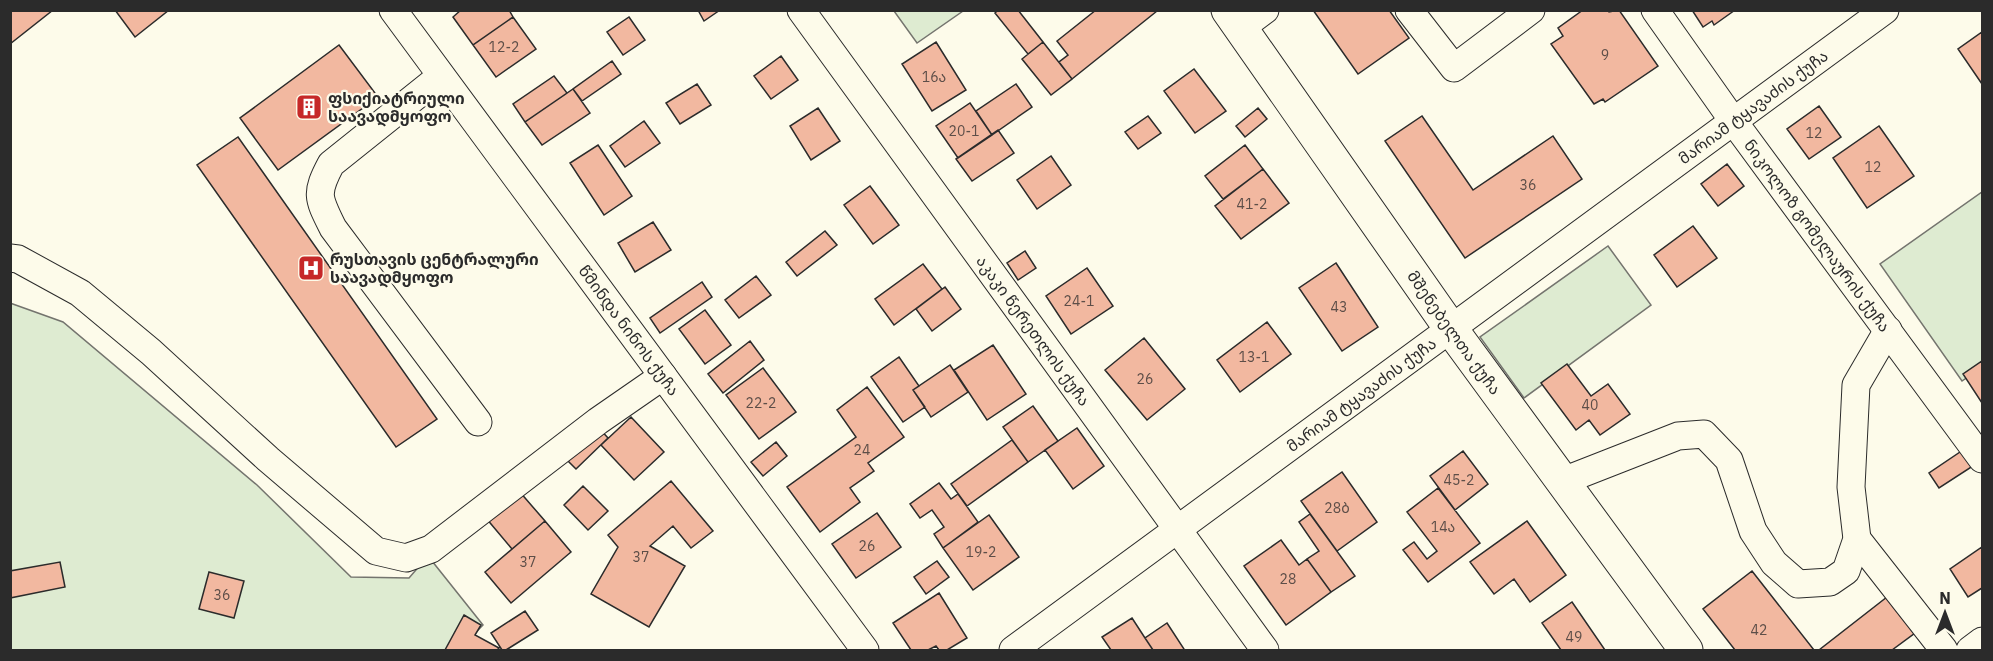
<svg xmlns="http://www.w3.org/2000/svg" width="1993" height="661" font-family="'IBM Plex Sans','Noto Sans Georgian',sans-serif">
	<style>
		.green { fill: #deebd1; stroke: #74746e; stroke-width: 1.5 }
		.building { fill: #f2b8a0; stroke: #2b2b2b; stroke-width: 1.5 }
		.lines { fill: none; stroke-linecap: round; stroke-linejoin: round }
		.minor-casing { stroke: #2b2b2b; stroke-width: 29 }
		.major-casing { stroke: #2b2b2b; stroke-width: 35 }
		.minor { stroke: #fdfbea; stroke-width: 27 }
		.major { stroke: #fdfbea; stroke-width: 33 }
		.labels { text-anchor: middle; stroke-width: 4.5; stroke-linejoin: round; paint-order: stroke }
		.number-label { font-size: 14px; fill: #5d4e48 }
		.poi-label { font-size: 16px; font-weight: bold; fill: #2b2b2b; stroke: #fdfbea; text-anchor: start }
		.street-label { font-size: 16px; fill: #2b2b2b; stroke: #fdfbea }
	</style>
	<rect width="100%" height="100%" fill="#fdfbea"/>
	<path class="green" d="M894 11H963L917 43Z
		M1982 192V367L1962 381 1880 264Z
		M1608 246 1651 305 1524 398 1480 337Z
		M10 303 63 322 257 485 351 577 409 578 428 556 483 625 459 650H11Z"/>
	<path class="building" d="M10 10H53L10 44Z
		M115 10H169L135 37Z
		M461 10H509L513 17 473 45 453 17Z
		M698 10H720L704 21Z
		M998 10H1018L1043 42 1028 54 995 13Z
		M1096 10 1157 11 1072 79 1059 62 1068 55 1057 41Z
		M1313 10H1389L1409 38 1358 74Z
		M1583 10H1608L1609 12 1619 10 1658 66 1605 102 1603 99 1594 104 1551 44 1563 36 1558 28Z
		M1692 10H1735L1714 25 1712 21 1703 27Z
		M513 17 536 49 496 77 473 45Z
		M629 17 645 40 623 55 607 32Z
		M1982 32V84L1958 49Z
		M936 42 966 90 932 111 902 64Z
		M1043 42 1072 79 1051 95 1022 59Z
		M339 45 378 97 278 170 240 118Z
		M781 56 798 80 771 99 754 76Z
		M612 61 621 74 582 101 573 89Z
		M1194 69 1226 111 1195 133 1164 91Z
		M554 76 567 93 525 122 513 104Z
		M697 84 711 105 680 124 666 103Z
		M1016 84 1032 107 992 135 976 111Z
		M573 89 590 113 542 145 525 122Z
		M970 103 992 135 958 158 936 126Z
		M1819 106 1841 137 1809 159 1787 129Z
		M818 108 840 141 811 160 790 126Z
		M1258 108 1267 119 1245 137 1236 126Z
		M1148 116 1161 133 1138 149 1125 132Z
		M1422 116 1473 190 1553 136 1582 179 1465 258 1385 141Z
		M644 121 660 143 625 167 610 146Z
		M1879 126 1914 176 1867 208 1833 158Z
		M998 130 1014 153 972 181 956 159Z
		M238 137 437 419 396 447 197 165Z
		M598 145 632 196 604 215 570 163Z
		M1245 145 1263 169 1223 199 1205 176Z
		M1051 156 1071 185 1037 209 1017 180Z
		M1727 164 1744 186 1718 206 1701 184Z
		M1263 169 1289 203 1241 239 1215 206Z
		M870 186 899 225 873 244 844 205Z
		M653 222 671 250 635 272 618 243Z
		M1693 226 1717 258 1677 287 1654 255Z
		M825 231 837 245 797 276 786 262Z
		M1025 251 1036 268 1018 280 1007 263Z
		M1336 263 1378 327 1342 351 1299 288Z
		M923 264 942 289 894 325 875 299Z
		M1087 268 1113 306 1071 334 1046 296Z
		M756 276 771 295 739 318 725 300Z
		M702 282 712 297 660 333 650 318Z
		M945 287 961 309 932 331 916 309Z
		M705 310 731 345 705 364 679 329Z
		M1267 322 1291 354 1240 392 1217 360Z
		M1144 338 1185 389 1147 420 1105 370Z
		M750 341 764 360 723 393 708 374Z
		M993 345 1026 394 987 420 954 370Z
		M899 357 919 386 913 390 925 407 903 422 871 377Z
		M1982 361V403L1963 374Z
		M1567 364 1591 396 1608 384 1630 414 1600 435 1589 420 1576 430 1541 383Z
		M950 365 968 392 931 417 913 390Z
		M763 368 796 412 759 439 726 395Z
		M867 387 904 437 868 463 874 471 850 488 860 502 820 532 787 487 856 437 837 410Z
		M1033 406 1058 441 1028 462 1003 427Z
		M631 417 664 452 634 480 601 445Z
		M598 427 608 438 576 469 562 455Z
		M1077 428 1104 466 1073 489 1045 450Z
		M1012 440 1028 462 967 506 951 484Z
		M776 442 787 456 763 476 751 462Z
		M1966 448 1976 464 1939 488 1929 473Z
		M1463 451 1488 484 1455 510 1430 476Z
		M1342 472 1377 522 1337 551 1301 501Z
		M671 481 713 531 691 548 673 526 650 546 685 566 649 627 591 594 618 547 608 535Z
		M939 483 951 499 958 494 978 522 943 548 934 534 944 527 932 510 920 518 910 504Z
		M583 486 608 511 588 530 564 505Z
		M1438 488 1480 543 1428 582 1403 550 1414 542 1427 559 1437 551 1407 512Z
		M519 491 545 521 512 549 486 518Z
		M877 513 901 547 856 578 832 544Z
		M1310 514 1355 576 1331 592 1307 559 1319 551 1299 522Z
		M989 515 1019 557 973 590 943 548Z
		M545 521 571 552 511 603 485 572Z
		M1527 521 1566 575 1530 602 1514 579 1494 594 1470 562Z
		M1281 540 1299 565 1307 559 1331 592 1286 625 1244 566Z
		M1982 547V588L1968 597 1950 569Z
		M937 561 949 577 926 594 914 577Z
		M60 562 65 587 10 598V571Z
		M1752 571 1814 650H1735L1703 609Z
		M209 572 244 581 234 618 199 609Z
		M939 593 967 638 947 650H939L936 646 928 650H911L893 623Z
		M1887 597 1915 633 1892 650H1819Z
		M1572 602 1605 650H1561L1542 623Z
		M525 611 538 630 506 650H502L491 633Z
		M464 615 481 625 475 635 499 648 497 650H445Z
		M1132 618 1145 638 1153 650H1111L1102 637Z
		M1167 623 1184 649 1181 650H1153L1145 638Z"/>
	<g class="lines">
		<defs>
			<g id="minor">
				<path id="s1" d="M393 10 865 650"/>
				<path id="s2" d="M801 10 1265 650"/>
				<path d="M1409 10 1454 68 1531 10"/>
				<path id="s3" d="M1655 10 1734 122 1982 459"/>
				<path d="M1241 28 1265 10"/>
				<path d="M441 76 331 164C315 194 318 198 333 228L478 422"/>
				<path d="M10 258 18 259 80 293 151 352 268 459 376 551 406 558 431 549 598 421 663 376"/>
				<path d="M1563 481 1678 436 1704 434 1729 460 1753 531 1774 563 1798 584 1830 582 1846 571 1857 539 1851 487 1856 385 1888 330"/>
				<path d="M1857 539 1944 650"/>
				<path id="s4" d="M1013 650 1885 10"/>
				<path d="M1970 650 1982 641"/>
			</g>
			<g id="major">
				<path id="s5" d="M1228 10 1451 329 1686 650"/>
			</g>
		</defs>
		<use href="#minor" class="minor-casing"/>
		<use href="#major" class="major-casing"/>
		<use href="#minor" class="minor"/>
		<use href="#major" class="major"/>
	</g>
	<defs>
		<symbol id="building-square" viewBox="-11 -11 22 22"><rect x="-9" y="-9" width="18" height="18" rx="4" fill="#c62828" stroke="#fdfbea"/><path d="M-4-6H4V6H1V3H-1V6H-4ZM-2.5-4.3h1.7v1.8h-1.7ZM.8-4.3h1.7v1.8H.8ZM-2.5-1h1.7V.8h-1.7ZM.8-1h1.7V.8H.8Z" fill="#fff"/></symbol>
		<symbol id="hospital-square" viewBox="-11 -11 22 22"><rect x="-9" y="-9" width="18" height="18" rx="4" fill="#c62828" stroke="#fdfbea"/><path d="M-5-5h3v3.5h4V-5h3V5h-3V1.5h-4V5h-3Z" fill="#fff"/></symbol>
	</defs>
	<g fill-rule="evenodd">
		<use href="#building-square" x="294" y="92" width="30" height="30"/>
		<use href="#hospital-square" x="296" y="253" width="30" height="30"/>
	</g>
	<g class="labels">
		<g class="number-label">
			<text x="504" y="52">12-2</text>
			<text x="1605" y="60">9</text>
			<text x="934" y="82">16ა</text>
			<text x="964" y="136">20-1</text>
			<text x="1814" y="138">12</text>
			<text x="1873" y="172">12</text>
			<text x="1528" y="190">36</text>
			<text x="1252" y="209">41-2</text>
			<text x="1079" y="306">24-1</text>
			<text x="1339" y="312">43</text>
			<text x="1254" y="362">13-1</text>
			<text x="1145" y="384">26</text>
			<text x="761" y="408">22-2</text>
			<text x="1590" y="410">40</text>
			<text x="862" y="455">24</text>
			<text x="1459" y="485">45-2</text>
			<text x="1337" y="513">28ბ</text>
			<text x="1443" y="532">14ა</text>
			<text x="867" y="551">26</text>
			<text x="981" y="557">19-2</text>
			<text x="641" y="562">37</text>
			<text x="528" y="567">37</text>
			<text x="1288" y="584">28</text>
			<text x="222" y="600">36</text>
			<text x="1759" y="635">42</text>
			<text x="1574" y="642">49</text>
		</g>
		<g class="poi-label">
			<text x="328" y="104">ფსიქიატრიული<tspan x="328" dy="18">საავადმყოფო</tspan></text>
			<text x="330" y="265">რუსთავის ცენტრალური<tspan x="330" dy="18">საავადმყოფო</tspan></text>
		</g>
		<g class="street-label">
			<text dy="6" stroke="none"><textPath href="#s4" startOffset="918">მარიამ ტყავაძის ქუჩა</textPath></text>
			<text dy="6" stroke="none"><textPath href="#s3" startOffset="278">ნიკოლოზ გომელაურის ქუჩა</textPath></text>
			<text dy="6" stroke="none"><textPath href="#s1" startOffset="398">წმინდა ნინოს ქუჩა</textPath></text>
			<text dy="6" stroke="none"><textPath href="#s2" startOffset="396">აკაკი წერეთლის ქუჩა</textPath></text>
			<text dy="6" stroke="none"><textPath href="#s5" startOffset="394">მშენებელთა ქუჩა</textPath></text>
			<text dy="6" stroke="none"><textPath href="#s4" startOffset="432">მარიამ ტყავაძის ქუჩა</textPath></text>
		</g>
	</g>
	<rect width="1993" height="661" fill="none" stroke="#2b2b2b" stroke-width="24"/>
	<g transform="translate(1945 613)" stroke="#fdfbea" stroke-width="4.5" paint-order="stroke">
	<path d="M0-4.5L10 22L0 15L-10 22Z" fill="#2b2b2b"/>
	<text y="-9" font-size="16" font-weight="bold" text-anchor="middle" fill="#2b2b2b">N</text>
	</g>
</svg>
